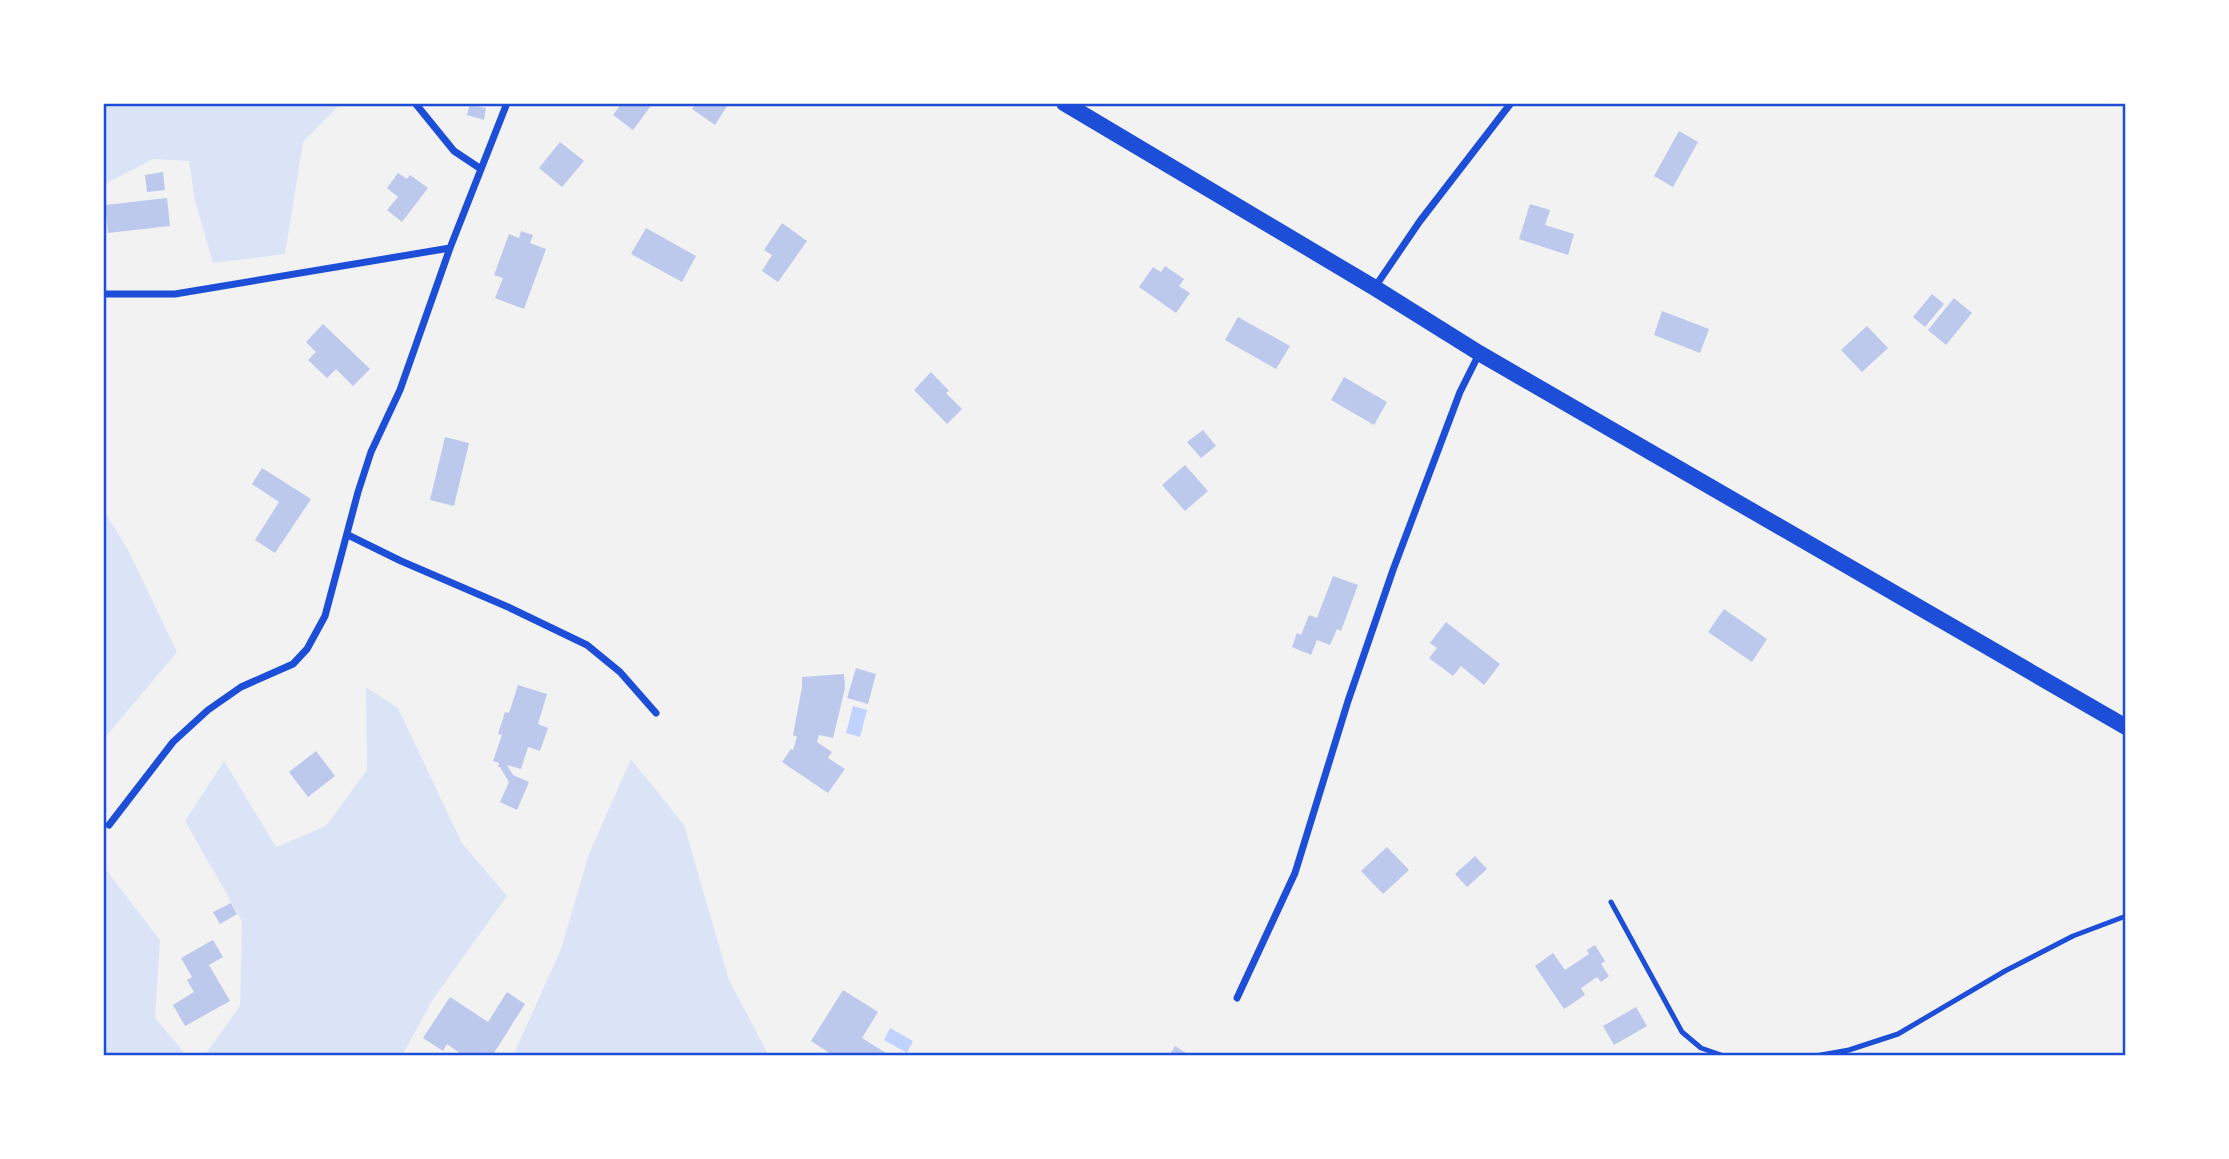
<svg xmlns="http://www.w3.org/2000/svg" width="2229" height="1159" font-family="'IBM Plex Sans',sans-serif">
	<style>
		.green { fill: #dbe4f7 }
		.water { fill: #bfd3fe }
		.building { fill: #bdc9ec }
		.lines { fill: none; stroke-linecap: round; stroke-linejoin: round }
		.service { stroke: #1d4ed8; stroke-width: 5 }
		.minor { stroke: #1d4ed8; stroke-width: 7 }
		.primary { stroke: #1d4ed8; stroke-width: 16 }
		.neatline { fill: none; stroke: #1d4ed8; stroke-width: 2.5 }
	</style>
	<rect width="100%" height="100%" fill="#f2f2f2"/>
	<path class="green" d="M103 103H341L303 142 285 254 213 263 195 201 189 161 153 159 103 185Z
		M103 509 128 550 177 652 103 740Z
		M366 687 398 708 462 843 507 896 433 999 402 1056H204L240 1006 242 921 185 821 224 761 276 847 326 826 367 770Z
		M631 759 684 825 729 980 769 1056H513L561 949 589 854Z
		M103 866 160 940 155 1018 187 1056H103Z"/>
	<path class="water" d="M853 706 867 710 860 737 846 733Z
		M890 1028 913 1041 907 1053 884 1040Z"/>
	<path class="building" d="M470 103H477L476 106 486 108 484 120 467 115Z
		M622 103H653L633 130 613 115Z
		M696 103H729L715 125 692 109Z
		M1679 131 1698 142 1673 187 1654 176Z
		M560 142 584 161 562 187 539 168Z
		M163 172 165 190 147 192 145 175Z
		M398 173 407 179 410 175 428 188 402 222 387 210 398 197 387 188Z
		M167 198 170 226 108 233 105 205Z
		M1530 204 1550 210 1545 225 1574 234 1568 255 1519 239Z
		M782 223 807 241 778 282 762 271 772 255 764 250Z
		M646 228 696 256 682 282 631 254Z
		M521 231 533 235 530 243 546 249 524 309 495 298 503 278 494 275 509 234 519 238Z
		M1165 266 1184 279 1179 286 1190 293 1176 313 1139 287 1153 267 1161 272Z
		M1932 294 1944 304 1925 327 1913 317Z
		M1954 298 1972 313 1946 345 1928 330Z
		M1662 311 1709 329 1700 353 1654 335Z
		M1238 317 1290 346 1276 369 1225 340Z
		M323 324 370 369 353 386 336 369 327 378 308 360 316 352 306 342Z
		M1867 326 1888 348 1862 372 1841 350Z
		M931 372 949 391 946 393 962 409 947 424 914 390Z
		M1344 377 1387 402 1374 425 1331 400Z
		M1203 430 1216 446 1201 458 1187 442Z
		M445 437 469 443 454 506 430 500Z
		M1185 465 1208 491 1185 511 1162 485Z
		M262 468 311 499 275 553 255 540 279 502 252 484Z
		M1333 576 1358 585 1341 631 1337 629 1330 645 1317 640 1311 655 1292 647 1297 633 1301 635 1309 615 1317 618Z
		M1724 609 1767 639 1752 662 1708 632Z
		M1446 622 1500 664 1484 685 1461 666 1453 676 1429 658 1437 648 1430 643Z
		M856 668 876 674 868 704 847 698Z
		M844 674 845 688 833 738 819 735 817 742 832 752 828 758 845 769 828 793 782 762 791 749 793 750 797 737 793 735 802 687V677Z
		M518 685 547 694 538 724 548 728 540 751 528 747 521 769 507 765 513 775 529 782 517 810 500 802 509 782 500 767H498L499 763 493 761 502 735 498 734 505 712 509 713Z
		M316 751 335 776 308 797 289 772Z
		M1387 847 1409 870 1383 894 1361 871Z
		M1475 856 1487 869 1467 887 1455 874Z
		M231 903 237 914 220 924 213 912Z
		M213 940 223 957 209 965 230 1001 185 1026 173 1005 194 992 187 980 192 977 181 958Z
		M1595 945 1605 961 1601 964 1609 976 1601 982 1597 977 1581 988 1585 995 1564 1009 1535 966 1553 953 1565 970 1589 954 1587 950Z
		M843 990 878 1012 862 1038 886 1053 885 1056H834L811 1041Z
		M507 992 525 1004 492 1056H464L447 1044 443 1051 423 1038 450 997 488 1022Z
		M1636 1007 1647 1026 1614 1045 1603 1026Z
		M1175 1046 1191 1056H1169Z"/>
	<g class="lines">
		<path class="service" d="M1611 902 1682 1032 1701 1048 1724 1056
			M1815 1056 1849 1050 1898 1034 2005 971 2073 936 2126 916"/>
		<path class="minor" d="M415 103 454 151 481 169
			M1375 287 1420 221 1511 103
			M103 294H175L450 248
			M348 535 401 561 508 607 587 645 620 672 656 713
			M109 825 173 742 208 710 241 687 293 664 307 649 325 616 358 492 371 452 400 390 450 248 507 103
			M1237 998 1295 873 1348 701 1393 570 1460 392 1479 354"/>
		<path class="primary" d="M1064 103 1375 288 1479 353 2126 727"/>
	</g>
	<rect width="2229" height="1159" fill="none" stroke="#ffffff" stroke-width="210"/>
	<rect x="105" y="105" width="2019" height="949" class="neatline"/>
</svg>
